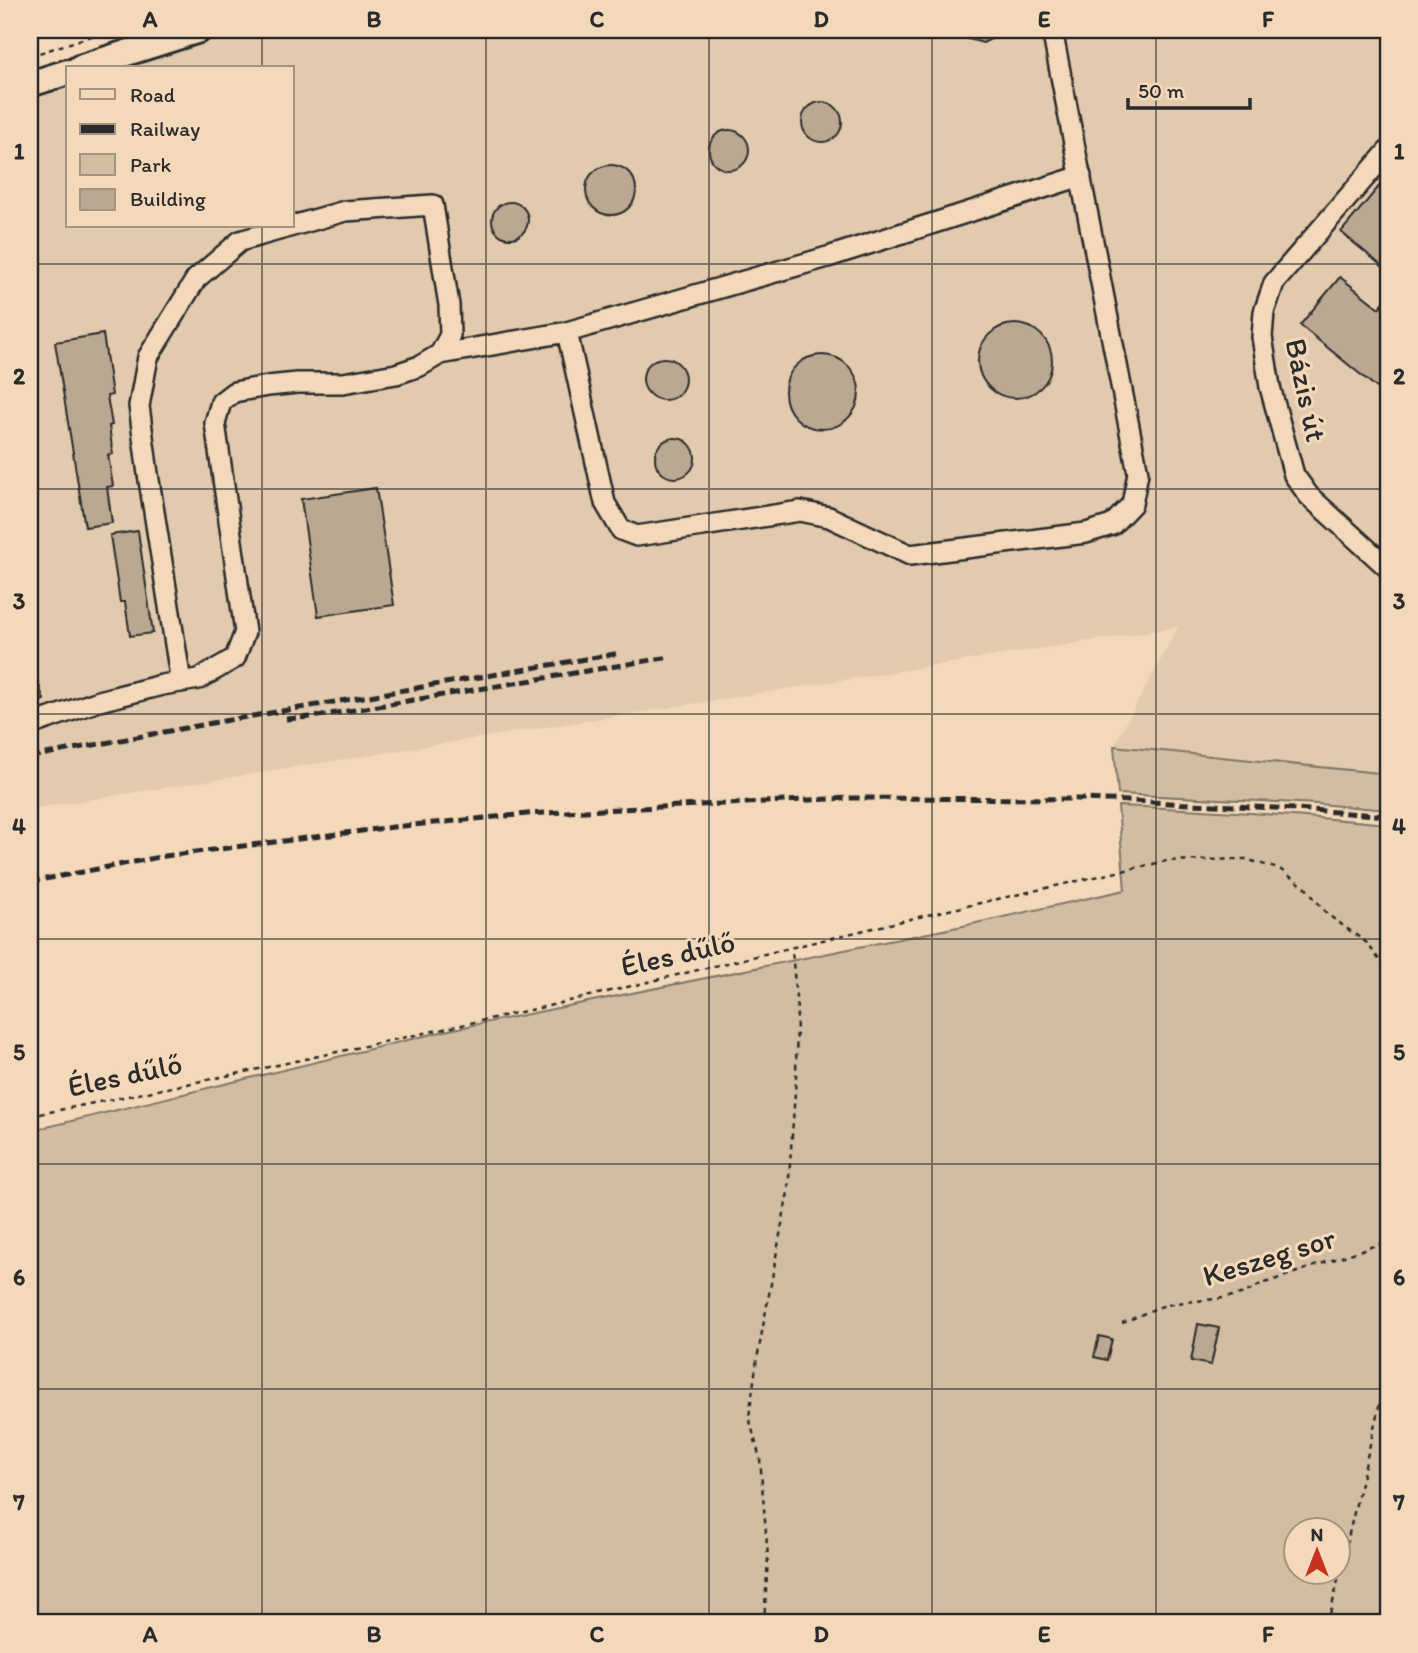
<svg xmlns="http://www.w3.org/2000/svg" width="1418" height="1653" font-family="Itim,sans-serif">
	<style>
		.built { fill: #e2caae }
		.green { fill: #d2bda2; stroke: #7e7466; stroke-width: 2; fill-rule: evenodd }
		.building { fill: #bba892; stroke: #2b2b2b; stroke-width: 2 }
		.lines { fill: none; stroke-linecap: round; stroke-linejoin: round }
		.minor-casing { stroke: #2b2b2b; stroke-width: 24 }
		.major-casing { stroke: #2b2b2b; stroke-width: 30 }
		.path { stroke: #2b2b2b; stroke-width: 2.5; stroke-dasharray: 5 5; stroke-linecap: butt }
		.minor { stroke: #f3d9ba; stroke-width: 19 }
		.major { stroke: #f3d9ba; stroke-width: 24 }
		.rail { stroke: #2b2b2b; stroke-width: 5; stroke-dasharray: 10 5; stroke-linecap: butt }
		.grid { fill: none; stroke: #2b2b2b; stroke-width: 2; stroke-opacity: 0.55 }
		.labels { text-anchor: middle; stroke-width: 6; stroke-linejoin: round; paint-order: stroke }
		.street-label { font-size: 30px; fill: #2b2b2b; stroke: #f3d9ba }
		.neatline { fill: none; stroke: #2b2b2b; stroke-width: 2.5 }
		.grid-label { font-size: 23px; text-anchor: middle; font-weight: bold; fill: #2b2b2b }
	</style>
	<rect width="100%" height="100%" fill="#f3d9ba"/>
	<filter id="ink" filterUnits="userSpaceOnUse"><feTurbulence type="fractalNoise" baseFrequency=".0143" numOctaves="2"/><feDisplacementMap in="SourceGraphic" scale="14" xChannelSelector="R" yChannelSelector="G"/><feConvolveMatrix kernelMatrix="1 2 1 2 8 2 1 2 1" color-interpolation-filters="sRGB"/></filter>
	<g filter="url(#ink)">
		<path class="built" d="M205 30H1388V774L1114 746 1178 627 30 809V95L68 80V226H292V68H101Z"/>
		<path class="green" d="M1114 746 1388 774V810L1318 804 1118 794Z
			M1118 806C1208 809 1298 816 1388 824V1623H30V1131L449 1030 958 927 1125 890ZM1296 1530H1338V1572H1296Z"/>
		<path class="building" d="M949 30H1009L983 43 949 34Z
			M802 122a20 20 0 1 1 40 0a20 20 0 1 1-40 0Z
			M709 150a20 20 0 1 1 40 0a20 20 0 1 1-40 0Z
			M586 190a25 25 0 1 1 50 0a25 25 0 1 1-50 0Z
			M1381 184 1388 190V271L1341 232Z
			M492 220a18 18 0 1 1 36 0a18 18 0 1 1-36 0Z
			M1340 277 1379 308 1388 297V397L1300 325Z
			M978 361a37 37 0 1 1 74 0a37 37 0 1 1-74 0Z
			M103 334 112 395 107 396 112 425 109 426 113 454 108 455 113 486 107 487 112 523 85 527 55 342Z
			M785 392a37 37 0 1 1 74 0a37 37 0 1 1-74 0Z
			M643 379a21 21 0 1 1 42 0a21 21 0 1 1-42 0Z
			M655 458a20 20 0 1 1 40 0a20 20 0 1 1-40 0Z
			M376 488 394 605 318 616 301 499Z
			M138 531 153 633 130 636 125 602H120L110 535Z
			M32 665 44 700 30 705V666Z
			M1198 1324 1219 1328 1211 1365 1191 1361Z
			M1099 1336 1112 1339 1107 1360 1094 1357Z"/>
		<g class="lines">
			<defs>
				<path id="minor" d="M1388 151 1274 283 1264 312 1262 337 1270 387 1294 475 1309 496 1388 568
					M567 332 831 256 1081 176
					M181 682 148 474 139 406 148 357 196 279 240 241 345 211 433 205 449 305 450 335 440 354
					M30 725 99 701 162 685 199 679 235 658 245 632 215 423 221 402 234 392 268 386 297 383H343L396 374 420 366 440 354 567 332 605 503 621 530 637 536 800 511 829 517 910 555 1086 533 1112 525 1132 504 1138 473 1052 30"/>
				<path id="major" d="M79 68 199 30
					M30 84 68 72"/>
			</defs>
			<use href="#minor" class="minor-casing"/>
			<use href="#major" class="major-casing"/>
			<path class="path" d="M30 56 110 30
				M30 1116 236 1074 544 1007 927 915 1166 861 1246 859 1281 870 1305 887 1327 914 1367 943 1383 965 1388 980
				M1122 1323C1136 1318 1149 1310 1163 1306 1191 1298 1236 1303 1259 1285L1388 1241
				M764 1623 768 1558 760 1459 749 1417 757 1359 788 1192 796 1078 797 1009 792 950
				M1328 1623 1388 1368"/>
			<use href="#minor" class="minor"/>
			<use href="#major" class="major"/>
			<path class="rail" d="M286 719 312 717 670 657
				M30 757 212 723 620 653
				M30 882 165 856 393 827 527 814 659 807 850 798 1086 799 1297 809 1388 816"/>
		</g>
	</g>
	<path class="grid" d="M262 30V68M486 30V1623M709 30V1623M932 30V1623M1156 30V1623M262 226V1623M30 264H1388M30 489H1388M30 714H1388M30 939H1388M30 1164H1388M30 1389H1388"/>
	<g class="labels">
		<g class="street-label">
			<text transform="translate(1306 390) rotate(78)" y="10">Bázis út</text>
			<text transform="translate(678 954) rotate(-13)" y="10">Éles dűlő</text>
			<text transform="translate(125 1075) rotate(-12)" y="10">Éles dűlő</text>
			<text transform="translate(1269 1257) rotate(-17)" y="10">Keszeg sor</text>
		</g>
	</g>
	<rect width="1418" height="1653" fill="none" stroke="#f3d9ba" stroke-width="77"/>
	<rect x="66" y="66" width="228" height="161" fill="#f3d9ba" stroke="#a39381" stroke-width="2"/>
	<rect x="80" y="89" width="35" height="10" fill="#f3d9ba" stroke="#a39381" stroke-width="2"/>
	<text x="130" y="102" font-size="21" fill="#2b2b2b">Road</text>
	<rect x="80" y="124" width="35" height="10" fill="#2b2b2b" stroke="#a39381" stroke-width="2"/>
	<text x="130" y="136" font-size="21" fill="#2b2b2b">Railway</text>
	<rect x="80" y="154" width="35" height="21" fill="#d2bda2" stroke="#a39381" stroke-width="2"/>
	<text x="130" y="172" font-size="21" fill="#2b2b2b">Park</text>
	<rect x="80" y="189" width="35" height="21" fill="#bba892" stroke="#a39381" stroke-width="2"/>
	<text x="130" y="206" font-size="21" fill="#2b2b2b">Building</text>
	<g transform="translate(1317 1551)"><circle r="33" fill="#f3d9ba" stroke="#a39381" stroke-width="2"/>
	<path d="M0-5L12 26L0 18L-12 26Z" fill="#c8321e"/>
	<text y="-10" font-size="19" font-weight="bold" text-anchor="middle" fill="#2b2b2b">N</text>
	</g>
	<path d="M1128 98v10h122v-10" fill="none" stroke="#2b2b2b" stroke-width="3.5"/>
	<text x="1138" y="98" font-size="21" fill="#2b2b2b" stroke="#f3d9ba" stroke-width="5" paint-order="stroke">50 m</text>
	<rect x="38" y="38" width="1342" height="1576" class="neatline"/>
	<g class="grid-label">
		<text x="150" y="27">A</text>
		<text x="374" y="27">B</text>
		<text x="597" y="27">C</text>
		<text x="821" y="27">D</text>
		<text x="1044" y="27">E</text>
		<text x="1268" y="27">F</text>
		<text x="19" y="159">1</text>
		<text x="1399" y="159">1</text>
		<text x="19" y="384">2</text>
		<text x="1399" y="384">2</text>
		<text x="19" y="609">3</text>
		<text x="1399" y="609">3</text>
		<text x="19" y="834">4</text>
		<text x="1399" y="834">4</text>
		<text x="19" y="1060">5</text>
		<text x="1399" y="1060">5</text>
		<text x="19" y="1285">6</text>
		<text x="1399" y="1285">6</text>
		<text x="19" y="1510">7</text>
		<text x="1399" y="1510">7</text>
		<text x="150" y="1642">A</text>
		<text x="374" y="1642">B</text>
		<text x="597" y="1642">C</text>
		<text x="821" y="1642">D</text>
		<text x="1044" y="1642">E</text>
		<text x="1268" y="1642">F</text>
	</g>
</svg>
